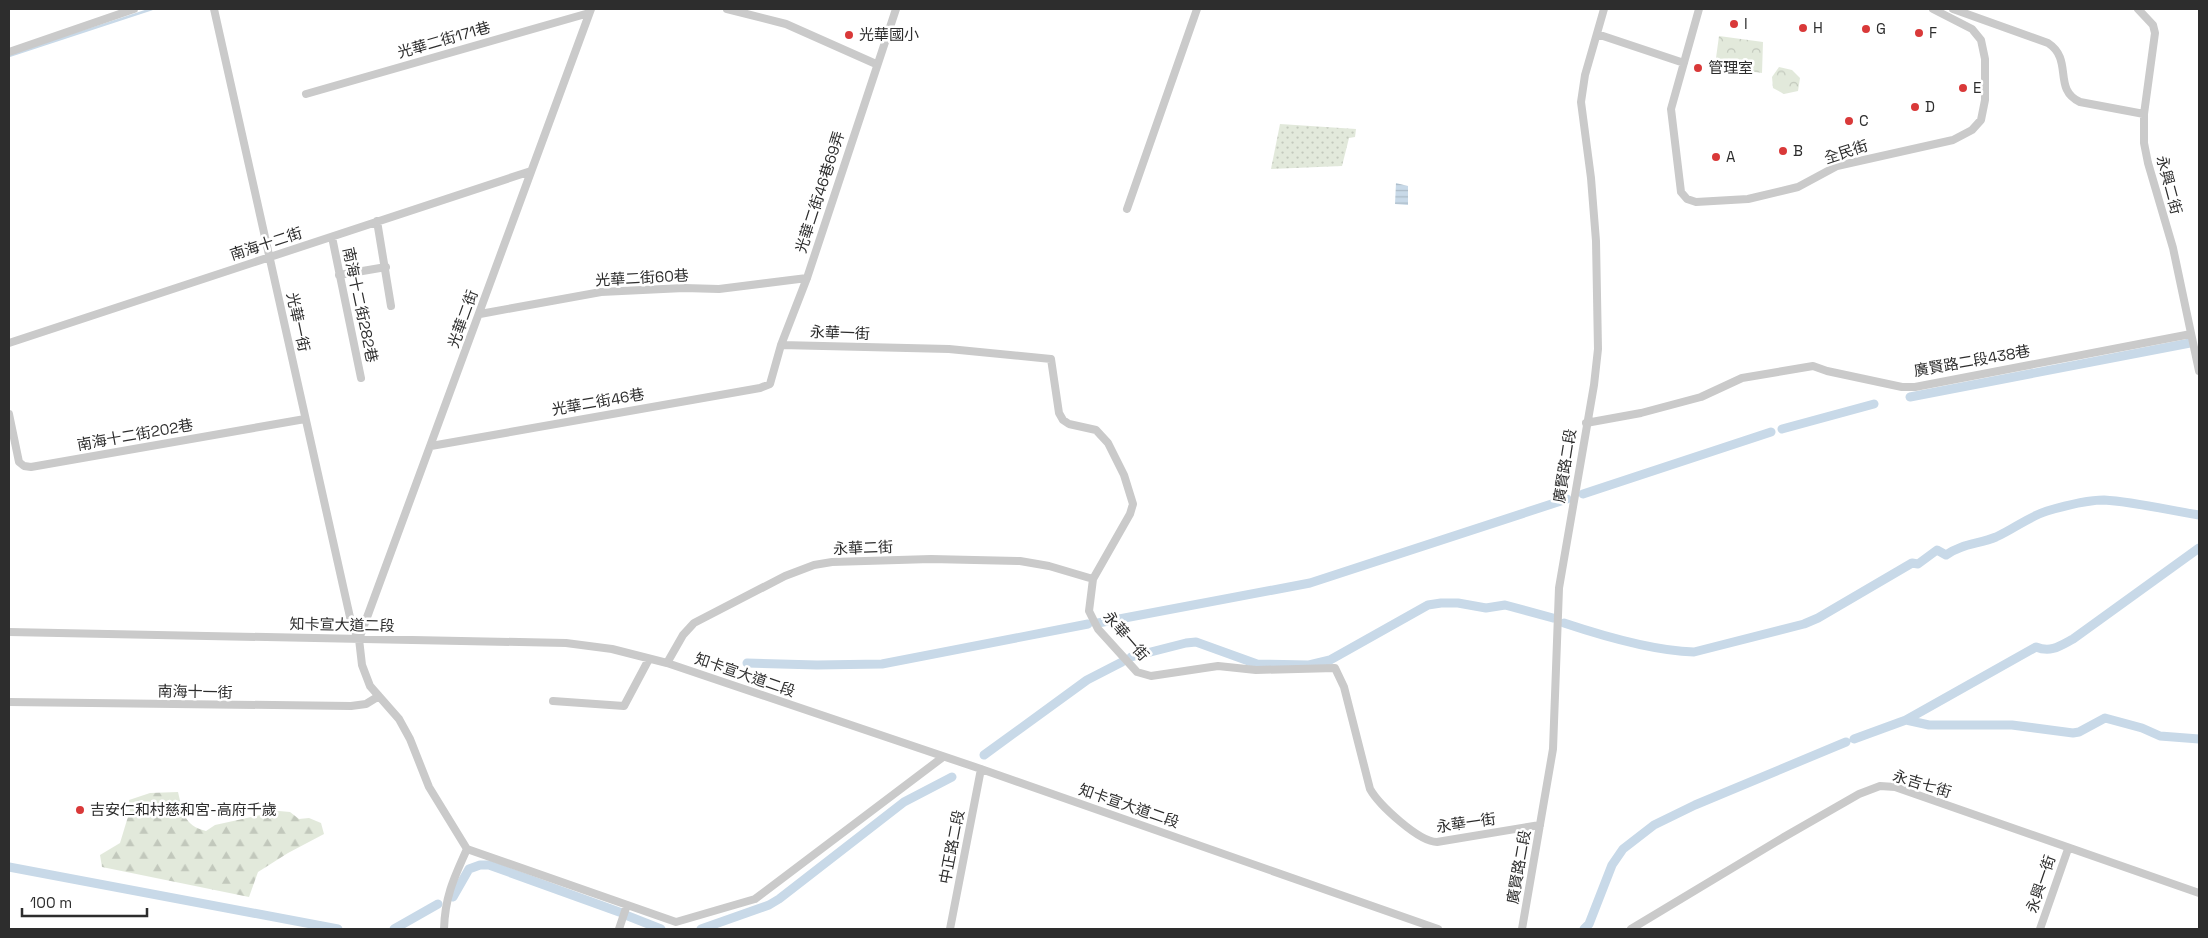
<svg xmlns="http://www.w3.org/2000/svg" width="2208" height="938" font-family="'Space Grotesk','Noto Sans TC',sans-serif">
	<style>
		.grass { fill: url(#grass-dots) }
		.forest { fill: url(#forest-firs) }
		.park { fill: url(#park-crowns) }
		.water { fill: url(#water-rules) }
		.lines { fill: none; stroke-linecap: round; stroke-linejoin: round }
		.stream { stroke: #c8d9e8; stroke-width: 2.5 }
		.canal { stroke: #c8d9e8; stroke-width: 9 }
		.minor { stroke: #cacaca; stroke-width: 8 }
		.poi-dot { fill: #d93939; stroke: #fff; stroke-width: 2 }
		.labels { text-anchor: middle; stroke-width: 5; stroke-linejoin: round; paint-order: stroke }
		.poi-label { font-size: 15px; fill: #2d2d2d; stroke: #fff; text-anchor: start }
		.street-label { font-size: 15px; fill: #2d2d2d; stroke: #fff }
	</style>
	<defs>
		<pattern id="grass-dots" width="8" height="8" patternUnits="userSpaceOnUse" patternTransform="scale(1.25)"><rect width="8" height="8" fill="#e2e9db"/><path d="M2 2h.1M6 6h.1" fill="none" stroke="#c2c8bc" stroke-width="1.8" stroke-linecap="round"/></pattern>
		<pattern id="forest-firs" width="22" height="20" patternUnits="userSpaceOnUse" patternTransform="scale(1.25)"><rect width="22" height="20" fill="#e2e9db"/><path d="M5 1l3.5 6h-7zM16 11l3.5 6h-7z" fill="#c2c8bc"/></pattern>
		<pattern id="park-crowns" width="20" height="18" patternUnits="userSpaceOnUse" patternTransform="scale(1.25)"><rect width="20" height="18" fill="#e2e9db"/><path d="M2 6a3 3 0 1 1 6 0M12 15a3 3 0 1 1 6 0" fill="none" stroke="#c2c8bc"/></pattern>
		<pattern id="water-rules" width="6" height="5" patternUnits="userSpaceOnUse" patternTransform="scale(1.25)"><rect width="6" height="5" fill="#c8d9e8"/><path d="M0 2.5h6" fill="none" stroke="#acbbc7"/></pattern>
	</defs>
	<rect width="100%" height="100%" fill="#fff"/>
	<path class="grass" d="M1280 124 1356 129 1355 137 1349 138 1342 166 1271 169Z"/>
	<path class="forest" d="M178 792C183 812 183 825 206 831L215 825 279 811 290 812 299 819 309 818 321 823 324 834 288 853 258 872 249 897 102 867 100 855 120 843 130 810 129 800 150 793Z"/>
	<path class="park" d="M1719 36 1763 42 1762 73 1727 68 1728 61 1716 58Z
		M1779 67 1792 70 1800 78 1798 91 1784 94 1773 88 1772 77Z"/>
	<path class="water" d="M1396 183 1408 186V205L1395 204Z"/>
	<g class="lines">
		<path class="stream" d="M9 56 152 9"/>
		<path class="canal" d="M1910 397 2190 343
			M1782 429 1874 404
			M1583 494 1771 432
			M1098 623 1310 583 1567 499
			M1564 623C1600 635 1656 651 1694 652L1804 624 1818 618 1912 563 1918 564 1937 550 1946 555C1961 544 1979 544 1996 537 2014 529 2028 517 2047 511 2064 506 2087 500 2104 500 2135 502 2168 510 2199 515
			M1131 657 1186 643 1196 642 1257 664 1309 665 1330 660 1428 605 1441 603H1458L1486 608 1505 605 1553 618
			M747 663 817 665 882 664 1088 624
			M1906 720 1929 725H2012L2073 733 2079 732 2105 718 2142 728 2160 736 2199 739
			M1854 739 1906 720 2036 647C2051 653 2060 646 2073 639L2199 548
			M984 755 1087 680 1122 662
			M9 867 338 929
			M453 897 469 869 480 865H489L622 913
			M628 916 661 929
			M394 929 438 904
			M701 929 769 905 779 899 904 802 952 777
			M1584 929 1589 924 1612 865 1623 849 1654 825 1695 805 1846 742"/>
		<path class="minor" d="M214 9 352 626 359 639 362 665 370 686 399 719 410 739 429 787 467 849
			M727 9 786 24 876 64
			M1699 9 1671 109 1681 192 1687 199 1696 202 1748 199 1798 187 1837 166 1953 140 1972 130 1981 120 1985 100V59L1981 40 1972 29 1933 9
			M1953 9 2048 43C2074 60 2052 89 2080 102L2144 114
			M2138 9 2153 25 2155 33 2144 114V143L2148 163 2173 248 2199 371
			M1597 34 1684 63
			M9 52 134 9
			M306 94 589 13
			M1127 209 1197 9
			M377 221 391 306
			M332 237 361 378
			M339 275 386 267
			M480 314 601 292 684 288 719 289 807 278
			M9 343 531 171
			M781 345 949 349 1051 359 1059 413 1063 420 1069 424 1096 430 1108 443 1124 475 1133 504 1130 514 1093 579 1089 611 1098 629 1137 672 1151 676 1218 666 1256 670 1335 668 1344 687 1370 789C1379 805 1419 842 1437 842L1540 825
			M9 414 19 462 24 466 31 467 305 419
			M1586 423 1641 413 1701 397 1742 378 1813 366 1827 371 1902 387H1915L2191 334
			M431 446 760 388 770 384 781 345 807 278 896 9
			M9 632 566 643 612 649 667 663 981 769 1438 929
			M359 639 591 9
			M667 663 683 635 694 623 785 576 814 565 832 562 931 559 1020 561 1049 566 1093 579
			M553 701 624 706 649 659
			M9 702 351 706 366 704 379 696
			M467 849 676 922 755 899 943 757
			M444 929C445 896 454 878 467 849
			M619 929 627 905
			M950 929 981 769
			M1522 929 1553 749 1559 588 1594 385 1598 349 1596 241 1591 178 1581 102 1585 75 1604 9
			M1631 929 1784 837 1859 794 1880 786 1895 787 2199 893
			M2040 929 2068 849"/>
	</g>
	<g class="poi-dot">
		<circle cx="1734" cy="24" r="5"/>
		<circle cx="1803" cy="28" r="5"/>
		<circle cx="1866" cy="29" r="5"/>
		<circle cx="1919" cy="33" r="5"/>
		<circle cx="849" cy="35" r="5"/>
		<circle cx="1698" cy="68" r="5"/>
		<circle cx="1963" cy="88" r="5"/>
		<circle cx="1915" cy="107" r="5"/>
		<circle cx="1849" cy="121" r="5"/>
		<circle cx="1783" cy="151" r="5"/>
		<circle cx="1716" cy="157" r="5"/>
		<circle cx="80" cy="810" r="5"/>
	</g>
	<g class="labels">
		<g class="poi-label">
			<text x="1744" y="29">I</text>
			<text x="1813" y="33">H</text>
			<text x="1876" y="34">G</text>
			<text x="1929" y="38">F</text>
			<text x="859" y="40">光華國小</text>
			<text x="1708" y="73">管理室</text>
			<text x="1973" y="93">E</text>
			<text x="1925" y="112">D</text>
			<text x="1859" y="126">C</text>
			<text x="1793" y="156">B</text>
			<text x="1726" y="162">A</text>
			<text x="90" y="815">吉安仁和村慈和宮-高府千歲</text>
		</g>
		<g class="street-label">
			<text transform="translate(444 40) rotate(-16)" y="5">光華二街171巷</text>
			<text transform="translate(1846 152) rotate(-18)" y="5">全民街</text>
			<text transform="translate(2169 185) rotate(75)" y="5">永興二街</text>
			<text transform="translate(820 192) rotate(-72)" y="5">光華二街46巷69弄</text>
			<text transform="translate(266 244) rotate(-18)" y="5">南海十二街</text>
			<text transform="translate(642 278) rotate(-3)" y="5">光華二街60巷</text>
			<text transform="translate(360 305) rotate(78)" y="5">南海十二街282巷</text>
			<text transform="translate(463 319) rotate(-70)" y="5">光華二街</text>
			<text transform="translate(298 322) rotate(78)" y="5">光華一街</text>
			<text transform="translate(840 333) rotate(2)" y="5">永華一街</text>
			<text transform="translate(1972 361) rotate(-10)" y="5">廣賢路二段438巷</text>
			<text transform="translate(598 402) rotate(-10)" y="5">光華二街46巷</text>
			<text transform="translate(135 435) rotate(-10)" y="5">南海十二街202巷</text>
			<text transform="translate(1565 466) rotate(-81)" y="5">廣賢路二段</text>
			<text transform="translate(863 548) rotate(-2)" y="5">永華二街</text>
			<text transform="translate(342 625) rotate(1)" y="5">知卡宣大道二段</text>
			<text transform="translate(1126 636) rotate(49)" y="5">永華一街</text>
			<text transform="translate(745 675) rotate(19)" y="5">知卡宣大道二段</text>
			<text transform="translate(195 692) rotate(1)" y="5">南海十一街</text>
			<text transform="translate(1922 784) rotate(17)" y="5">永吉七街</text>
			<text transform="translate(1129 806) rotate(19)" y="5">知卡宣大道二段</text>
			<text transform="translate(1466 823) rotate(-8)" y="5">永華一街</text>
			<text transform="translate(952 847) rotate(-79)" y="5">中正路二段</text>
			<text transform="translate(1519 867) rotate(-80)" y="5">廣賢路二段</text>
			<text transform="translate(2041 884) rotate(-71)" y="5">永興一街</text>
		</g>
	</g>
	<rect width="2208" height="938" fill="none" stroke="#2d2d2d" stroke-width="20"/>
	<path d="M22 908v8h125v-8" fill="none" stroke="#2d2d2d" stroke-width="2.5"/>
	<text x="30" y="908" font-size="15" fill="#2d2d2d" stroke="#ffffff" stroke-width="4" paint-order="stroke">100 m</text>
</svg>
